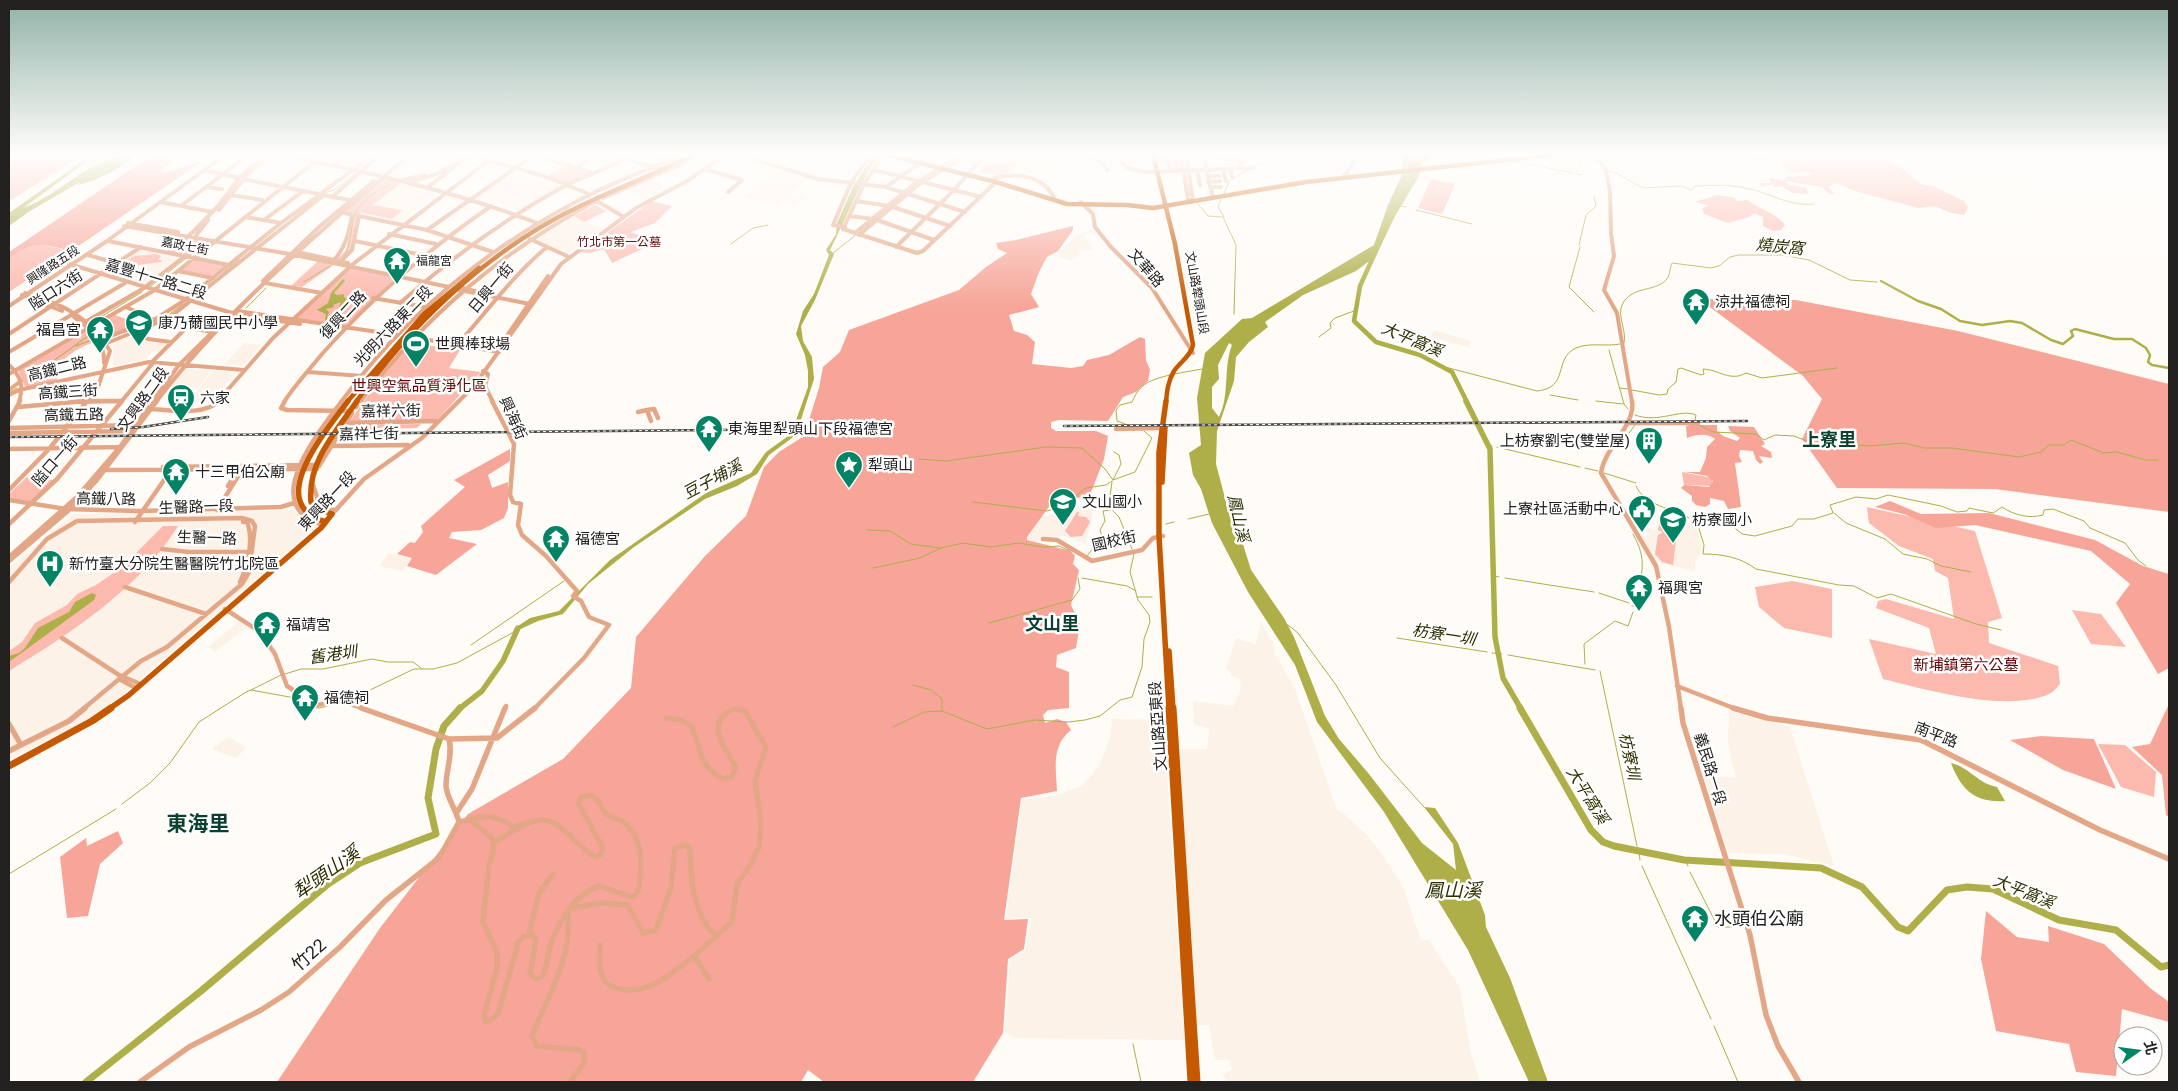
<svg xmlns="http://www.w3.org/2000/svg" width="2178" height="1091" font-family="Roboto,'Noto Sans TC',sans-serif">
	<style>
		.built { fill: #fcf2e7 }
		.green { fill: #fcb9ae }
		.forest { fill: #f7a598 }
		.water { fill: #afaf49; fill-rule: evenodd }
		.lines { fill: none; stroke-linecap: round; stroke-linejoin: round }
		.stream { stroke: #afaf49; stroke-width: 1 }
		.canal { stroke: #afaf49; stroke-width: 2.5 }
		.river-far2 { stroke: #afaf49; stroke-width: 4.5 }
		.river-far1 { stroke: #afaf49; stroke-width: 5.5 }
		.river { stroke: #afaf49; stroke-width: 7 }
		.minor-far2 { stroke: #e3a787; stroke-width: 4 }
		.minor-far1 { stroke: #e3a787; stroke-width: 4.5 }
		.minor { stroke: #e3a787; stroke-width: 5.5 }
		.major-far2 { stroke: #c45901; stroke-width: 4.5 }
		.major-far1 { stroke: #c45901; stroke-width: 5.5 }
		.major { stroke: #c45901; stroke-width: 7 }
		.rail-casing { stroke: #4c4b48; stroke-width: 2.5 }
		.rail { stroke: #fff; stroke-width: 1; stroke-dasharray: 3; stroke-linecap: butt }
		.labels { text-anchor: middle; stroke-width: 5; stroke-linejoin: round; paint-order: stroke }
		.far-park-label { font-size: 12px; fill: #620503; stroke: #fff }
		.far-street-label { font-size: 12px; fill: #22211f; stroke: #fff }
		.far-poi-label { font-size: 12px; fill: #22211f; stroke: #fff; text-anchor: start }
		.street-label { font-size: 15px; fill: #22211f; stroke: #fff }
		.poi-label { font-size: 15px; fill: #22211f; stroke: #fff; text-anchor: start }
		.park-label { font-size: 15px; fill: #620503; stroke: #fff }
		.water-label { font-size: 16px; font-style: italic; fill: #2f2e01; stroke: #fff }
		.quarter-label { font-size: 18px; font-weight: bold; fill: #0b3f30; stroke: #fff }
		.near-poi-label { font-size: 18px; fill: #22211f; stroke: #fff; text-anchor: start }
		.near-street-label { font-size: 18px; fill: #22211f; stroke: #fff }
		.near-water-label { font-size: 19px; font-style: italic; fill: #2f2e01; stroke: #fff }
		.near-quarter-label { font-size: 21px; font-weight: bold; fill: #0b3f30; stroke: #fff }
	</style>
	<rect width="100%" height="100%" fill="#fffbf7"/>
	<path class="built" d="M991 155H1026L1011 172 999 176 978 171Z
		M1042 155H1069L1049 179 1042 172 1024 174 1016 168 1032 164Z
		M775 167 810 176 793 193 807 197 792 206 781 203 777 207 743 197Z
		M514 172 562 187 518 211 477 197Z
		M653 179 663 187 643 200 625 191Z
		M403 181 440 192 401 222 362 214Z
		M595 204 608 211 587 222 602 229 566 255 534 239Z
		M1094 230 1096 232 1086 234 1084 237 1093 249 1078 251 1080 254 1071 261 1057 256 1076 234Z
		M141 249 183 257 145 287 104 274Z
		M1434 330 1471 341 1469 347 1431 337Z
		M133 335 169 343 161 352 152 351 146 360 113 366V344Z
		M244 343 261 345 243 366 225 364Z
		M185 369 212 370 198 388 171 387Z
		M213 371 236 372 211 403 189 401Z
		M1074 507 1094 508 1086 544 1065 536 1046 538 1040 542 1028 540 1027 537 1042 517Z
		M292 510 306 520 318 525 114 702 78 725 9 759V568L73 514Z
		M1657 518 1697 524 1702 552 1695 562V571L1655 562 1641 537 1649 535 1643 527 1656 530Z
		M389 553 412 558 402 571 379 566Z
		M240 621 248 626 215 652 208 647Z
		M1261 622 1275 647 1274 652 1295 689 1337 810 1342 812 1366 834 1382 854 1403 887 1421 940H1429L1460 988 1471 1054 1480 1082H1227L1222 1074 1232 1070 1229 1060H1215L1209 1025H1196L1179 749H1207L1209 728 1194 725 1193 701 1233 706 1241 689 1240 679 1231 676V672L1226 668 1236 638 1256 644Z
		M1729 711 1790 727 1834 866 1783 854 1728 853 1704 776 1736 778 1728 743Z
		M1112 719 1166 720 1165 743 1184 1040 1014 1038 1005 1032 1010 959 1026 950 1031 918 1006 919 1022 800 1054 796 1082 786 1099 766 1110 738Z
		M229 737 246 748 236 758 211 749Z"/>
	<path class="green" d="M18 155H84L9 201V161Z
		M1784 155H1879L1900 167 1923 185 1933 186 1964 201 1968 207 1964 215 1952 213 1934 206 1918 208 1855 191 1836 183 1828 187 1835 194H1829L1822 187 1785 181 1789 185 1807 188 1808 194 1793 193 1781 186 1774 187V184L1762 187 1759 183H1771L1770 179 1772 178 1783 181 1786 177 1810 175 1811 172 1793 173 1780 163 1786 156Z
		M1020 161C1005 179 1000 176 979 171L984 165Z
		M565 165 588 173 567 184 547 176Z
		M385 178 403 181 373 205 402 210 392 219 363 213 358 214 350 250 342 260 337 259 346 250 354 214 346 211Z
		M1431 179 1455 184 1442 214 1418 208Z
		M1717 195 1733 197 1737 201 1748 200C1760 210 1775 212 1785 225L1781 230 1773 231 1763 226V217L1754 213 1749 217 1728 223 1704 214 1702 209 1708 205 1694 202Z
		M652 201 672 206 655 223 631 232 653 240 641 244 644 248 612 263 604 249 590 253 580 252Z
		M595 205 606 211 584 222 574 216Z
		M188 239 209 242 191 256 171 252Z
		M39 244 71 251 9 292V254L21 246Z
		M157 254 161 256 158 260H162L161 262 116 268 126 265V261L134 256Z
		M197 259 226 265 211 276 181 270Z
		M318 261 334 265 302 287 291 286Z
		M352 267 396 277 345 326 294 319Z
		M135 313 149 321 113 335H104L96 327 115 315 126 319Z
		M90 330 98 340C81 347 53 359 57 380L25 387 18 370Z
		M411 343 460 350 449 368 481 372 436 421 349 422 377 383Z
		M421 424 417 428 347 430 350 425Z
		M1682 472 1712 478V486L1684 485Z
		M27 477 54 480 32 502 9 498V494Z
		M1867 507 1975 531 2002 618 1988 622 1989 643 2058 666 2060 684C2057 687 2054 692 2049 694 2008 713 1927 690 1883 679L1869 639 1936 654 1929 628 1876 608 1878 601 1886 599 1954 619 1948 578 1935 571 1933 559 1899 546 1869 523Z
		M1077 512H1079L1078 516 1086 517 1090 522 1082 536 1071 537 1065 531Z
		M1660 520 1678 524 1673 565 1662 562 1655 554 1658 535 1663 532 1658 530Z
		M163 526H178C139 589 71 633 9 671V651L22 642 35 623 67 605 77 594 96 585 121 568Z
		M1792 581 1832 589V638L1784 628 1759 607 1755 587Z
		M2072 610 2101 614 2126 647 2091 644Z
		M2098 744 2125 745 2156 772 2154 797 2121 787Z"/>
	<path class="forest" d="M152 155H178L160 172 164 173 203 161 71 251C41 244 36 240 9 258V252C57 220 104 187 152 155Z
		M1073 226V230L1058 251 1047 257 1039 272 1031 294 1039 307 1009 315 1014 331 1027 335 1035 342 1032 364 1071 368 1083 366 1087 360 1109 355 1140 337 1145 339 1146 360 1150 370 1148 381 1136 392 1123 397 1108 421 1059 420 1051 422V428L1056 431H1096L1108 436 1104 459 1090 495 1051 504 1027 537V540L1071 551 1075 556 1073 564 1079 570 1071 605 1080 624 1076 648 1057 655 1056 667 1069 672V708L1048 710 1043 715 1045 723 1057 719 1066 722 1071 730C1051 746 1056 768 1057 791L1021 798 1004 920 1028 919 1024 949 1008 959 1003 1033 973 1082H824L808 1070 801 1082H277L380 928 468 814 563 759 631 688 636 637 705 556 746 516 764 467 779 452 804 436 819 388 823 367 840 352 849 330 959 290 986 267 1007 253 998 249 996 243 1016 240Z
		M1699 299 1796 300 1958 331 2169 384V512L1995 489 1837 488 1802 439 1822 399 1803 376Z
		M1690 425H1717V431L1723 436 1737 441 1740 438 1730 431 1728 426 1754 427 1765 444 1761 446 1771 452 1772 458 1759 456 1763 462 1760 464 1756 460 1753 451 1740 450 1739 456 1742 462 1735 463 1741 507 1728 509 1724 501 1710 498V504L1705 507 1696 505 1692 501V496L1681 488 1684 485 1709 487 1713 481 1707 476 1685 472H1700L1706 458 1707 447 1715 439C1708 433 1695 434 1687 438L1686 426Z
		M510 449V461L488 475 492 488 508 482V508L504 518 481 530 452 532 449 538 477 544 436 575 407 566 412 558 397 554 410 542 415 543 423 532 421 526 465 487 454 480Z
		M1890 501 1921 514 1989 513 2095 540 2143 566 2169 574V668L2158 674 2116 603 2130 584 2091 551 1975 525 1936 528 1904 514 1875 507Z
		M2168 706H2169V817L2166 815 2162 775 2132 747 2150 744Z
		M2041 736 2094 739 2116 789 2063 770 2010 740Z
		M118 831 123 843 100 864 88 916 67 918 60 857 86 838 87 846Z
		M1986 911 2017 937 2049 942 2048 926 2104 944 2150 988 2169 1002V1022L2122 1009 2116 1076 2076 1072 2069 1044 1996 1031 1981 959Z"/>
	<path class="water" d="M91 155H96L23 208C61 195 90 155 135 155 125 167 94 182 78 185L80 182 30 211 9 226V213Z
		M873 155H879C857 187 847 217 830 250L834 254 815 300 801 326 803 341 812 357 814 379 796 435 769 455 757 474 737 486 705 499 634 547 588 584 563 614 538 621 512 633 515 628 530 618 559 611 610 560 706 493 751 473 766 452 791 434 808 387V371L805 355 796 334 803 311 814 294 829 255 826 250 836 234 837 223 853 187Z
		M1403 155H1412L1413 158 1417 155H1430L1427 160 1422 162 1419 176 1394 218 1376 256 1356 271 1303 295 1265 322 1268 327 1249 342 1236 357 1234 381 1217 431 1216 464 1230 517 1242 541 1251 570 1284 618 1294 637 1325 716 1339 739 1369 774 1422 843 1456 870 1453 844 1424 807 1435 808 1458 843 1485 915 1486 927 1510 978 1548 1082H1529L1468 950 1384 812 1317 722 1295 665 1248 592 1212 523 1201 489 1193 475 1189 453 1201 445 1197 398 1205 353 1242 319 1252 318 1374 245 1388 205 1401 177ZM1229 343 1232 345C1223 368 1230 395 1219 417L1212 408V387L1219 379 1218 365Z
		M343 279 345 281 334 293 337 295 344 294V297L349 300 343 307H339L341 302 333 305 334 307 326 309 329 312 327 317 331 321 325 320 326 314 317 310 328 303 331 293Z
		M92 593 96 595 94 600 9 662V656L19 653 25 648 38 628 69 612 75 602Z
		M1951 763C1969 767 1977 783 1997 787L2005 801C1974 803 1961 789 1951 763Z"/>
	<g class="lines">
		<path class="stream" d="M1483 155 1499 159
			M958 158 962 155
			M1158 158 1169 155
			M1512 161 1573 173
			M1022 163 1027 155
			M365 165 372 160
			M1252 167 1278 155
			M1607 171 1616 173 1643 188 1681 186 1692 190 1695 186C1713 185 1732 184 1750 189 1772 194 1791 207 1814 204
			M1577 172 1582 155
			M1577 174 1582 175
			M1187 184 1190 196
			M325 193 334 190 355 174
			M1224 194 1229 181 1248 170
			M1221 199 1218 207 1224 217
			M1197 203 1208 216 1223 217 1236 245 1234 314
			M1400 206 1406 207
			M1416 210 1472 224
			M731 244 753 228 768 225
			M1579 245 1586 215 1596 206 1594 197
			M1580 247 1569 287 1594 312
			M833 253 857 234
			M188 254 190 242
			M344 256C350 246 350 237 352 226 355 204 372 193 391 184
			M223 273 239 259
			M304 282 330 266
			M151 286 185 259
			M246 308 266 288
			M163 319 183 304
			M94 321 142 292
			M171 321 209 329
			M1319 337 1331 328 1330 323 1335 318 1354 311
			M1624 343C1627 330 1617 317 1622 305 1631 286 1653 292 1665 281 1671 276 1669 269 1672 263L1711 268 1719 266 1730 257 1739 255H1782L1809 260 1850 280 1877 282
			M76 346 89 341
			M1609 350 1624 404 1628 409
			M1441 366 1537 391C1570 388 1553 358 1576 348 1590 342 1606 347 1620 344
			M1174 374 1202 369
			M30 382 40 376 52 362 88 336
			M1620 388 1628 389
			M1632 390 1659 395 1667 394 1668 389 1676 382 1678 369 1681 368 1701 375 1704 374 1703 369C1720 370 1730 382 1746 373L1762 378 1837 368
			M9 393 17 388
			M1550 395 1578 400
			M1596 401 1623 404
			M1635 415C1659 424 1680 408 1696 415L1695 420
			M1699 425 1713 432 1756 434 1764 440 1775 435 1794 436 1820 446 1842 443 1869 446 1905 443 1923 448H1952L2019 457 2041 452 2049 445H2064L2071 440 2104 453 2116 452 2146 460H2158
			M1133 427 1117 421 1116 410 1120 405 1132 402C1140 383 1150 380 1170 375
			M1629 433 1635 425
			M1488 445 1492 446
			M1497 447 1580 467
			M919 459 946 461 1046 447 1082 448 1105 469 1113 480 1135 472 1152 438 1144 431
			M1585 468 1598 471
			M1604 473 1636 483
			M1113 480 1121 464 1119 455 1114 452
			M1636 486C1644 505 1673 509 1689 518
			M973 502 1047 511 1065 505 1086 488 1106 485 1112 481
			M1109 504 1112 482
			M1109 507 1119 517 1132 549
			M1834 513 1846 523 1885 539 1903 554 1927 559 1941 566 1971 572
			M1188 519 1209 514
			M1166 524 1174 522
			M867 530 890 531 911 544 940 548
			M1633 534C1648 561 1642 573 1635 602
			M1087 556 1102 536 1100 530 1105 521 1103 511 1111 510
			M873 568 920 558 941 548 963 543 991 547 1018 543 1044 547 1059 546 1070 551
			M1494 576 1499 577
			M1082 578 1127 586 1136 591
			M1505 578 1594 592
			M1599 593 1629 603
			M1137 597H1152
			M1632 606H1634
			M989 623 1072 600 1080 589 1078 578
			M1288 625 1298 633 1336 685 1380 758 1424 807
			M2001 630 1976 624 1891 594 1877 598 1854 586 1839 585 1756 569C1740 557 1722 554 1703 554L1704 545 1697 522 1729 523 1742 534 1755 536 1792 526 1798 519H1814L1833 513 1830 505 1856 497 1876 499 1888 495 1941 506 1957 512 1967 511 1969 508 1993 513 2002 507C2014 515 2029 519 2043 515L2044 510 2053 509 2084 521 2090 528 2125 543 2138 560 2146 566
			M1397 638 1487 652
			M471 645 564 581
			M1492 653 1502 654
			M1508 655 1595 670
			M1585 664 1584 644 1615 621 1628 626 1633 612
			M1600 671 1637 846
			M285 674 301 669H323L372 659 388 662H413L421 668
			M913 685 931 690 942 699V710
			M251 690 281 675
			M347 701 414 669H433L457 663 512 633
			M893 727 924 712 942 711 987 729 1035 720 1068 722 1085 720 1100 716 1120 700 1132 697 1142 667 1144 639 1150 622 1149 615 1138 600 1130 572 1134 554
			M122 804 150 783 170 763 199 722 246 692 251 690 295 698 308 707 319 708 341 703
			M1639 851 1640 860
			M1685 860 1688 866
			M1642 866 1711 1019
			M1690 872 1718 927H1731
			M9 874 116 809
			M1714 1026 1738 1082
			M1133 1044 1141 1082"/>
		<path class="canal" d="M1881 281 1918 301 1941 309 1960 321 1982 325 2010 321 2022 323 2051 340 2063 344 2073 336 2071 331 2075 329 2114 339H2132L2146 348 2150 355 2148 362 2152 365 2169 368"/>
		<path class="river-far2" d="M1375 253 1360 286 1354 321 1376 342 1420 355 1452 372 1467 402"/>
		<path class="river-far1" d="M1466 401 1490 449 1495 637 1503 678 1521 709
			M459 709 482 691 503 661 518 628"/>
		<path class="river" d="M1520 708 1591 830 1603 842 1614 846 1684 860 1821 868 1862 887 1898 927 1908 931 1947 890 1967 887 1993 889 2059 920 2116 930 2161 967 2169 965
			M86 1082 201 991 328 884 360 863 436 834 428 798 436 749 444 726 460 708"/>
		<path class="minor-far2" d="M284 155C370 173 455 191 537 223
			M461 155 472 158
			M470 155 544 176 587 193 588 196
			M534 155 590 172
			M612 155 665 170
			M648 155 668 161
			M740 155 818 179 886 187 965 212
			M883 155 864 184 843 229 917 253 923 251 996 182
			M1095 155 1091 158 1102 163 1107 170
			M1114 155 1128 168 1145 172 1253 168
			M1181 155 1188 200
			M1186 155 1193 200H1190
			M1203 155 1213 198
			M1238 155 1247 156 1240 166
			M1595 155 1606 171 1610 191 1611 233 1614 256 1604 290 1617 313 1632 402
			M1624 155H1643
			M1740 155 1763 159 1776 155
			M1185 156H1195
			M1203 156 1243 161
			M1157 160 1172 159
			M1176 162 1178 171
			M336 163 347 155
			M1168 163 1170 171
			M943 166 957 155
			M576 168 586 160
			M948 168 965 155
			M705 169 742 180
			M1223 169 1226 181
			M1230 169 1232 177
			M204 170 239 178
			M874 170 918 181
			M1197 170 1200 185
			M440 171 452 166 463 155
			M1207 176H1219
			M994 178C1017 173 1041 174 1054 197
			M1343 178 1358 155
			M243 179 319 194
			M403 180 425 175
			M411 182 449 170 469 156
			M923 182 981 197
			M1208 182 1220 181
			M429 186 448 172
			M206 187 222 189
			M886 187 931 155
			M1210 187H1221
			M728 192 742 180
			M231 195 262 200
			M332 197 350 200
			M603 198 680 165 697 155
			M595 200 624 217
			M856 201 889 206
			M160 202 213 212
			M1081 202 1093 214 1095 227 1110 246 1152 288 1193 353
			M181 206 248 155
			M893 207 950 226
			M219 210 247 175 271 155
			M849 216 874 219
			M245 217 281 223
			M264 220 303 191
			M877 220 934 240
			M128 223 178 232
			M124 226 290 254 449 287
			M845 227 833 225 851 183 870 155
			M427 230 534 155
			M855 233 913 185 940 168
			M389 234 436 244
			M859 235 918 185 944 169
			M195 237 208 220
			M530 239 567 256
			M108 241 229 265
			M355 241 422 255
			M896 247 954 190 985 155
			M297 252 348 263
			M168 253 193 232 219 205 239 178 266 155
			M88 255 116 263
			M334 260C346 247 349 232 352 215L342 212
			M341 261 352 250 359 216 427 230 493 252
			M69 264 232 313 238 311 398 335
			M178 271 213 278
			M263 281 319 227 374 181
			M265 283 322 293
			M463 288 494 296
			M459 290 530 304
			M25 293C59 302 93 319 110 351L98 387 86 402
			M22 295 62 311
			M373 298 425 307
			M400 303C449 260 502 221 559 189 581 176 608 171 628 155
			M9 306 107 241 225 155
			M126 307 154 320
			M233 314 300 324
			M74 317C91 329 105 341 104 363
			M169 318 217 328
			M87 321 144 288 185 256
			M161 323 212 332
			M134 333 148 339 171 342
			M9 334 141 247
			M411 337 499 352
			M99 340 154 320 185 300 281 223 373 155
			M504 340 548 276
			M102 345 169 318 324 195 332 197 380 155
			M456 346C486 313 513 275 547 247
			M9 352 125 283
			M153 361 187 327
			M9 365C21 376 24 386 19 402
			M483 371 488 374 485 386 493 402
			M308 372 362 376
			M9 374 153 291 323 155
			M9 390 21 381
			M9 395 19 390 149 362 244 370
			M74 402 120 401
			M121 402 153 363
			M152 402 179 365 231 314
			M156 402C227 308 320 232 409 155
			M217 402 273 338 353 264 496 155
			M284 402C295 385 309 370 322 354 372 297 429 249 491 206
			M341 402C408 311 496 241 597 191 624 178 653 168 681 155
			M360 402C426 315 500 253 596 201
			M458 402 474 386 561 264 636 208 687 181 725 155"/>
		<path class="minor-far1" d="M285 401 281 408 287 410 350 411
			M492 401 514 444 510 495 513 502 521 504 518 525 522 535 546 556 577 591 573 596 581 601 589 617 609 625 584 658 534 709
			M1632 401C1636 426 1605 446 1601 473L1656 566 1669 627 1681 709
			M18 407 85 401H120
			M356 407 361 401
			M148 409C168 409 204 417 219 401
			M647 410 654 409 658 418
			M638 412 647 410 651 421
			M9 421 20 401
			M346 423 436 421
			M1628 423H1698
			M9 428 135 425
			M1116 429 1161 428
			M9 433 131 431
			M331 446 408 445
			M9 449 120 447
			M319 466 352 413
			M163 467 317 465
			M104 470 317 469
			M313 485 318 500 335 511
			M228 486 238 470
			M9 490 50 448 87 401
			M9 500 66 509 139 511 281 507 294 503
			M217 510 242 470
			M334 512 364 479 422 438 459 401
			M135 522 171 470
			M9 524 57 479 122 401
			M324 525C256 507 319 432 342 401
			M1043 539 1057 540 1092 561 1142 550 1153 538 1163 536
			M162 549 189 552H248
			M9 557 77 497 120 447 153 401
			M9 561 68 511 97 480 157 401
			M9 582 47 539 77 521 242 518 252 521 255 526 249 572 242 584 167 647 141 661 83 709
			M240 582C248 566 254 539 247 522H243
			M125 587 206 614
			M225 609 259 631 275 654 287 686 316 705 342 701 365 709
			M62 638 119 675 138 683 139 686 134 687 119 679
			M1677 686 1736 709
			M505 709 506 706"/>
		<path class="minor" d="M361 708 449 739 497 738 535 708
			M1681 708 1683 723 1750 935 1766 1015 1778 1046 1799 1082
			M1733 708 1767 718 1921 740 2100 830 2169 859
			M666 718 681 720 691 726C703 749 695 762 723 779L731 777 736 768C729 752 706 729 726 713 732 708 738 709 745 711L766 747 755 781 761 824 759 847 751 864 737 884 732 922 694 956 709 979
			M9 724 21 745
			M9 751 69 721 85 708
			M457 812 472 789 505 708
			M459 822C484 816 491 812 513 827 523 825 534 819 544 820 564 822 578 849 596 857L600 855 603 848 578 803 581 797 591 795C600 799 601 810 608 815 614 819 620 819 626 824 644 841 643 872 637 894L633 897 628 896 600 886C577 892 558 922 551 943 548 955 547 966 542 977L536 979 530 974 536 941 534 935 523 937 518 943 498 1014 489 1021H485L484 1015 497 968V953L483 922 489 865 494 848 492 838 471 820
			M493 843 522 826
			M573 908 601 903 628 905 643 933 656 930 671 887 675 848 686 845 690 849C691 878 692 912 714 934L720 933
			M568 914C572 960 548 995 532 1036L537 1046 580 1050 584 1053 585 1062 570 1082
			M529 934 539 893 553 874
			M600 945C600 955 598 967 602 976 606 985 613 988 621 989 649 995 674 972 694 956
			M140 1082 189 1047 261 1010 289 992 340 947 386 900 439 858 459 822C456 809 447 799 446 786 446 770 453 755 449 739"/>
		<path class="major-far2" d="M888 155 996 182 1067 204 1127 205 1153 208 1306 182 1552 155
			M1153 155 1175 244 1193 345C1191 356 1180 362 1174 371 1168 381 1167 391 1166 402
			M347 402 424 314 479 268
			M356 402C409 327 482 257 564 214 606 192 650 177 692 155"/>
		<path class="major-far1" d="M1166 401 1159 452V536L1169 709
			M1162 482 1165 427
			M326 522C262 504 327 430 348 401
			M1169 651 1173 709
			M109 709 129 695 321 528 332 514 321 510 311 502C307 462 336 432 357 401"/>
		<path class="major" d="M1169 708 1191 1082
			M1173 708 1197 1082
			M9 766 92 721 111 708"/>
		<defs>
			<path id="rail" d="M1064 426 1747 421
				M111 429 143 427 208 417
				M9 437 808 429"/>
		</defs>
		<use href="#rail" class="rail-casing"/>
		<use href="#rail" class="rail"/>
	</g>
	<linearGradient id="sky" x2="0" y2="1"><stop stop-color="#91b2a8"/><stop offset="0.5" stop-color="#fffdfb"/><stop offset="1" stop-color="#fffdfb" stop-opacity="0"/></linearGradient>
	<rect width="2178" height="308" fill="url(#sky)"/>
	<defs>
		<symbol id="temple-pin" viewBox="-11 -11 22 30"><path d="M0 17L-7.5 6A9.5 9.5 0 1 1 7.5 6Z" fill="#028364" stroke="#fff"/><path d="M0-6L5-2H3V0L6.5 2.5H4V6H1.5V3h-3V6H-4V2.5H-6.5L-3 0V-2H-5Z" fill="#fff"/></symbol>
		<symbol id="school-pin" viewBox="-11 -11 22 30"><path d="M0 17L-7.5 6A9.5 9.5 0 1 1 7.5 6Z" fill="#028364" stroke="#fff"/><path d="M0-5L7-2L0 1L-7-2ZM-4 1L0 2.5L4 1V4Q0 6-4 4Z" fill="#fff"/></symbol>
		<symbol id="stadium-pin" viewBox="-11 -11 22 30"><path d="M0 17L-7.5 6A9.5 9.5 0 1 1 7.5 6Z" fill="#028364" stroke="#fff"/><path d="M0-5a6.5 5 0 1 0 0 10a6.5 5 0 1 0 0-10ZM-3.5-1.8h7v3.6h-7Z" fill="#fff"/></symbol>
		<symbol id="station-pin" viewBox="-11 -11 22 30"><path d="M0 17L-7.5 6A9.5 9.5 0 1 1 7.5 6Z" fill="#028364" stroke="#fff"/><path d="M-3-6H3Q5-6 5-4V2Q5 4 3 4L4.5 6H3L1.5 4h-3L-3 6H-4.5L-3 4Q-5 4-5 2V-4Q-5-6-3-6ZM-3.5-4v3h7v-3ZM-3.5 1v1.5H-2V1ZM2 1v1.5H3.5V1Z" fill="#fff"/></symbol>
		<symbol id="building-pin" viewBox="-11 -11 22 30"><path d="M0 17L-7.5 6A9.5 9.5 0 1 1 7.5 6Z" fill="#028364" stroke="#fff"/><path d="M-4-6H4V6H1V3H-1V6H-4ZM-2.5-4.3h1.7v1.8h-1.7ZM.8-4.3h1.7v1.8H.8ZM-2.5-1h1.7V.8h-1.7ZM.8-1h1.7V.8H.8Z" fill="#fff"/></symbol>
		<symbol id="sight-pin" viewBox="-11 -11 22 30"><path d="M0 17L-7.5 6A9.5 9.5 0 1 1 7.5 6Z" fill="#028364" stroke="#fff"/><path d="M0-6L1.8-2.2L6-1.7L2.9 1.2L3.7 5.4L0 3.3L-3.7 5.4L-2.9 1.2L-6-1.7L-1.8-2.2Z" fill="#fff"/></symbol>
		<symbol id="civic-pin" viewBox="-11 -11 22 30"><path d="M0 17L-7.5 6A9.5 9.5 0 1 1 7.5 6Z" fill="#028364" stroke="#fff"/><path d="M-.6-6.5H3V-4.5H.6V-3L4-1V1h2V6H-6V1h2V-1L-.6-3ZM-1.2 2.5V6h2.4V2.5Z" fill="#fff"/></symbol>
		<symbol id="hospital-pin" viewBox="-11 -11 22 30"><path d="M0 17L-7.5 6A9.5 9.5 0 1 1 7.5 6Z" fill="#028364" stroke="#fff"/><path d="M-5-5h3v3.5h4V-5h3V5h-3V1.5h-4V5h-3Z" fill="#fff"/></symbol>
	</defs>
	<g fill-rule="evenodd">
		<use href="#temple-pin" x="381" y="245" width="32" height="43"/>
		<use href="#temple-pin" x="1680" y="286" width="32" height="43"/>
		<use href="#school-pin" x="123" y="307" width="32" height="43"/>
		<use href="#temple-pin" x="84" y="314" width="32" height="43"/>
		<use href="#stadium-pin" x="400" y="328" width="32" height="43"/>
		<use href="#station-pin" x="165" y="382" width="32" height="43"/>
		<use href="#temple-pin" x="693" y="413" width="32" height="43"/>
		<use href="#building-pin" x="1633" y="425" width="32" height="43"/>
		<use href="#sight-pin" x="833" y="449" width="32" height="43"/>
		<use href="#temple-pin" x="160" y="456" width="32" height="43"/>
		<use href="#school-pin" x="1047" y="486" width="32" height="43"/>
		<use href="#civic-pin" x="1626" y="493" width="32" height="43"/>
		<use href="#school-pin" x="1657" y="504" width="32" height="43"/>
		<use href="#temple-pin" x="540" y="523" width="32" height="43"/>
		<use href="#hospital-pin" x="34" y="548" width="32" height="43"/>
		<use href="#temple-pin" x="1623" y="572" width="32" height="43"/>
		<use href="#temple-pin" x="251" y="609" width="32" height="43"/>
		<use href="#temple-pin" x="289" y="682" width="32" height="43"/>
		<use href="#temple-pin" x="1679" y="903" width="32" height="43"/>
	</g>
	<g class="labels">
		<g class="far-park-label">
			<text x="619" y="246">竹北市第一公墓</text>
		</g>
		<g class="far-street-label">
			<text transform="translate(185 246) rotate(11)" y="4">嘉政七街</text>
			<text transform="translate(53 265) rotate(-33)" y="4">興隆路五段</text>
			<text transform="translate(1197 293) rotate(80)" y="4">文山路犂頭山段</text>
		</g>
		<g class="far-poi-label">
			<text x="416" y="265">福龍宮</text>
		</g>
		<g class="street-label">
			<text transform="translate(1146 268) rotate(49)" y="5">文華路</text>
			<text transform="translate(156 279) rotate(17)" y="5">嘉豐十一路二段</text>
			<text transform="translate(491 288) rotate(-50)" y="5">日興一街</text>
			<text transform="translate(56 290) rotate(-33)" y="5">隘口六街</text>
			<text transform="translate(343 315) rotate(-47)" y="5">復興二路</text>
			<text transform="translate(393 326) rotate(-46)" y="5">光明六路東二段</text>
			<text transform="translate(57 369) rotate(-14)" y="5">高鐵二路</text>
			<text transform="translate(68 392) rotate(-4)" y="5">高鐵三街</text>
			<text transform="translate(143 399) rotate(-54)" y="5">文興路二段</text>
			<text transform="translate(391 411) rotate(-1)" y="5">嘉祥六街</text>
			<text transform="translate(74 415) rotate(-1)" y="5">高鐵五路</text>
			<text transform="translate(513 418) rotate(66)" y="5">興海街</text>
			<text transform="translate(369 434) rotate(-1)" y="5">嘉祥七街</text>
			<text transform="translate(55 461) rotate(-49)" y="5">隘口一街</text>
			<text transform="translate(106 499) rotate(1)" y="5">高鐵八路</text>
			<text transform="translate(327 501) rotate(-47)" y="5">東興路一段</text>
			<text transform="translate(196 507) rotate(-2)" y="5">生醫路一段</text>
			<text transform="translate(207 538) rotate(2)" y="5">生醫一路</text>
			<text transform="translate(1114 541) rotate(-13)" y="5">國校街</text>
			<text transform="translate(1158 726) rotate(-94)" y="5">文山路亞東段</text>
			<text transform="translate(1936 735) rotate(21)" y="5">南平路</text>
			<text transform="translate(1710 769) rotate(73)" y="5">義民路一段</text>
		</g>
		<g class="poi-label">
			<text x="1715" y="307">涼井福德祠</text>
			<text x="158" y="328">康乃薾國民中小學</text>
			<text x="81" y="335" text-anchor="end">福昌宮</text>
			<text x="435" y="349">世興棒球場</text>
			<text x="200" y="403">六家</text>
			<text x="728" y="434">東海里犁頭山下段福德宮</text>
			<text x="1630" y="446" text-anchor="end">上枋寮劉宅(雙堂屋)</text>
			<text x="868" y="470">犁頭山</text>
			<text x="195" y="477">十三甲伯公廟</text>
			<text x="1082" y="507">文山國小</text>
			<text x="1623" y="514" text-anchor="end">上寮社區活動中心</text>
			<text x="1692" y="525">枋寮國小</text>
			<text x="575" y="544">福德宮</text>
			<text x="69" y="569">新竹臺大分院生醫醫院竹北院區</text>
			<text x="1658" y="593">福興宮</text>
			<text x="286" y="630">福靖宮</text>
			<text x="324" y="703">福德祠</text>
		</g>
		<g class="park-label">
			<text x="419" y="391">世興空氣品質淨化區</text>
			<text x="1966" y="670">新埔鎮第六公墓</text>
		</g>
		<g class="water-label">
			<text transform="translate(1780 246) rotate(6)" y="6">燒炭窩</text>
			<text transform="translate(1412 339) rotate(23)" y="6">大平窩溪</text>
			<text transform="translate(712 479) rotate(-28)" y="6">豆子埔溪</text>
			<text transform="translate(1239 518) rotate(77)" y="6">鳳山溪</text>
			<text transform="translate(1444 634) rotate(9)" y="6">枋寮一圳</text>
			<text transform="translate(333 654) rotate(-8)" y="6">舊港圳</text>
			<text transform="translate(1630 756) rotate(78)" y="6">枋寮圳</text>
			<text transform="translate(1588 795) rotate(58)" y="6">大平窩溪</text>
			<text transform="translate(2024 891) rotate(22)" y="6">大平窩溪</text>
		</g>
		<g class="quarter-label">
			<text x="1829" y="446">上寮里</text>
			<text x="1052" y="630">文山里</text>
		</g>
		<g class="near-poi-label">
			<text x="1714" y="925">水頭伯公廟</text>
		</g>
		<g class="near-street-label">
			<text transform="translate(309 955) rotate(-41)" y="6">竹22</text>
		</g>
		<g class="near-water-label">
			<text transform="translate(326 872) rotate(-35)" y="7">犁頭山溪</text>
			<text x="1453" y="897">鳳山溪</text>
		</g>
		<g class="near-quarter-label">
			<text x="198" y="831">東海里</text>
		</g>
	</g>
	<rect width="2178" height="1091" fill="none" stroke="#22211f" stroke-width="20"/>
	<g transform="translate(2138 1051) rotate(76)"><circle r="24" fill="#ffffff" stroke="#a7a6a5"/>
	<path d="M0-4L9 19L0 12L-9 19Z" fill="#028364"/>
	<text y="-8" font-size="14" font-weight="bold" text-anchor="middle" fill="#22211f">北</text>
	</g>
</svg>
